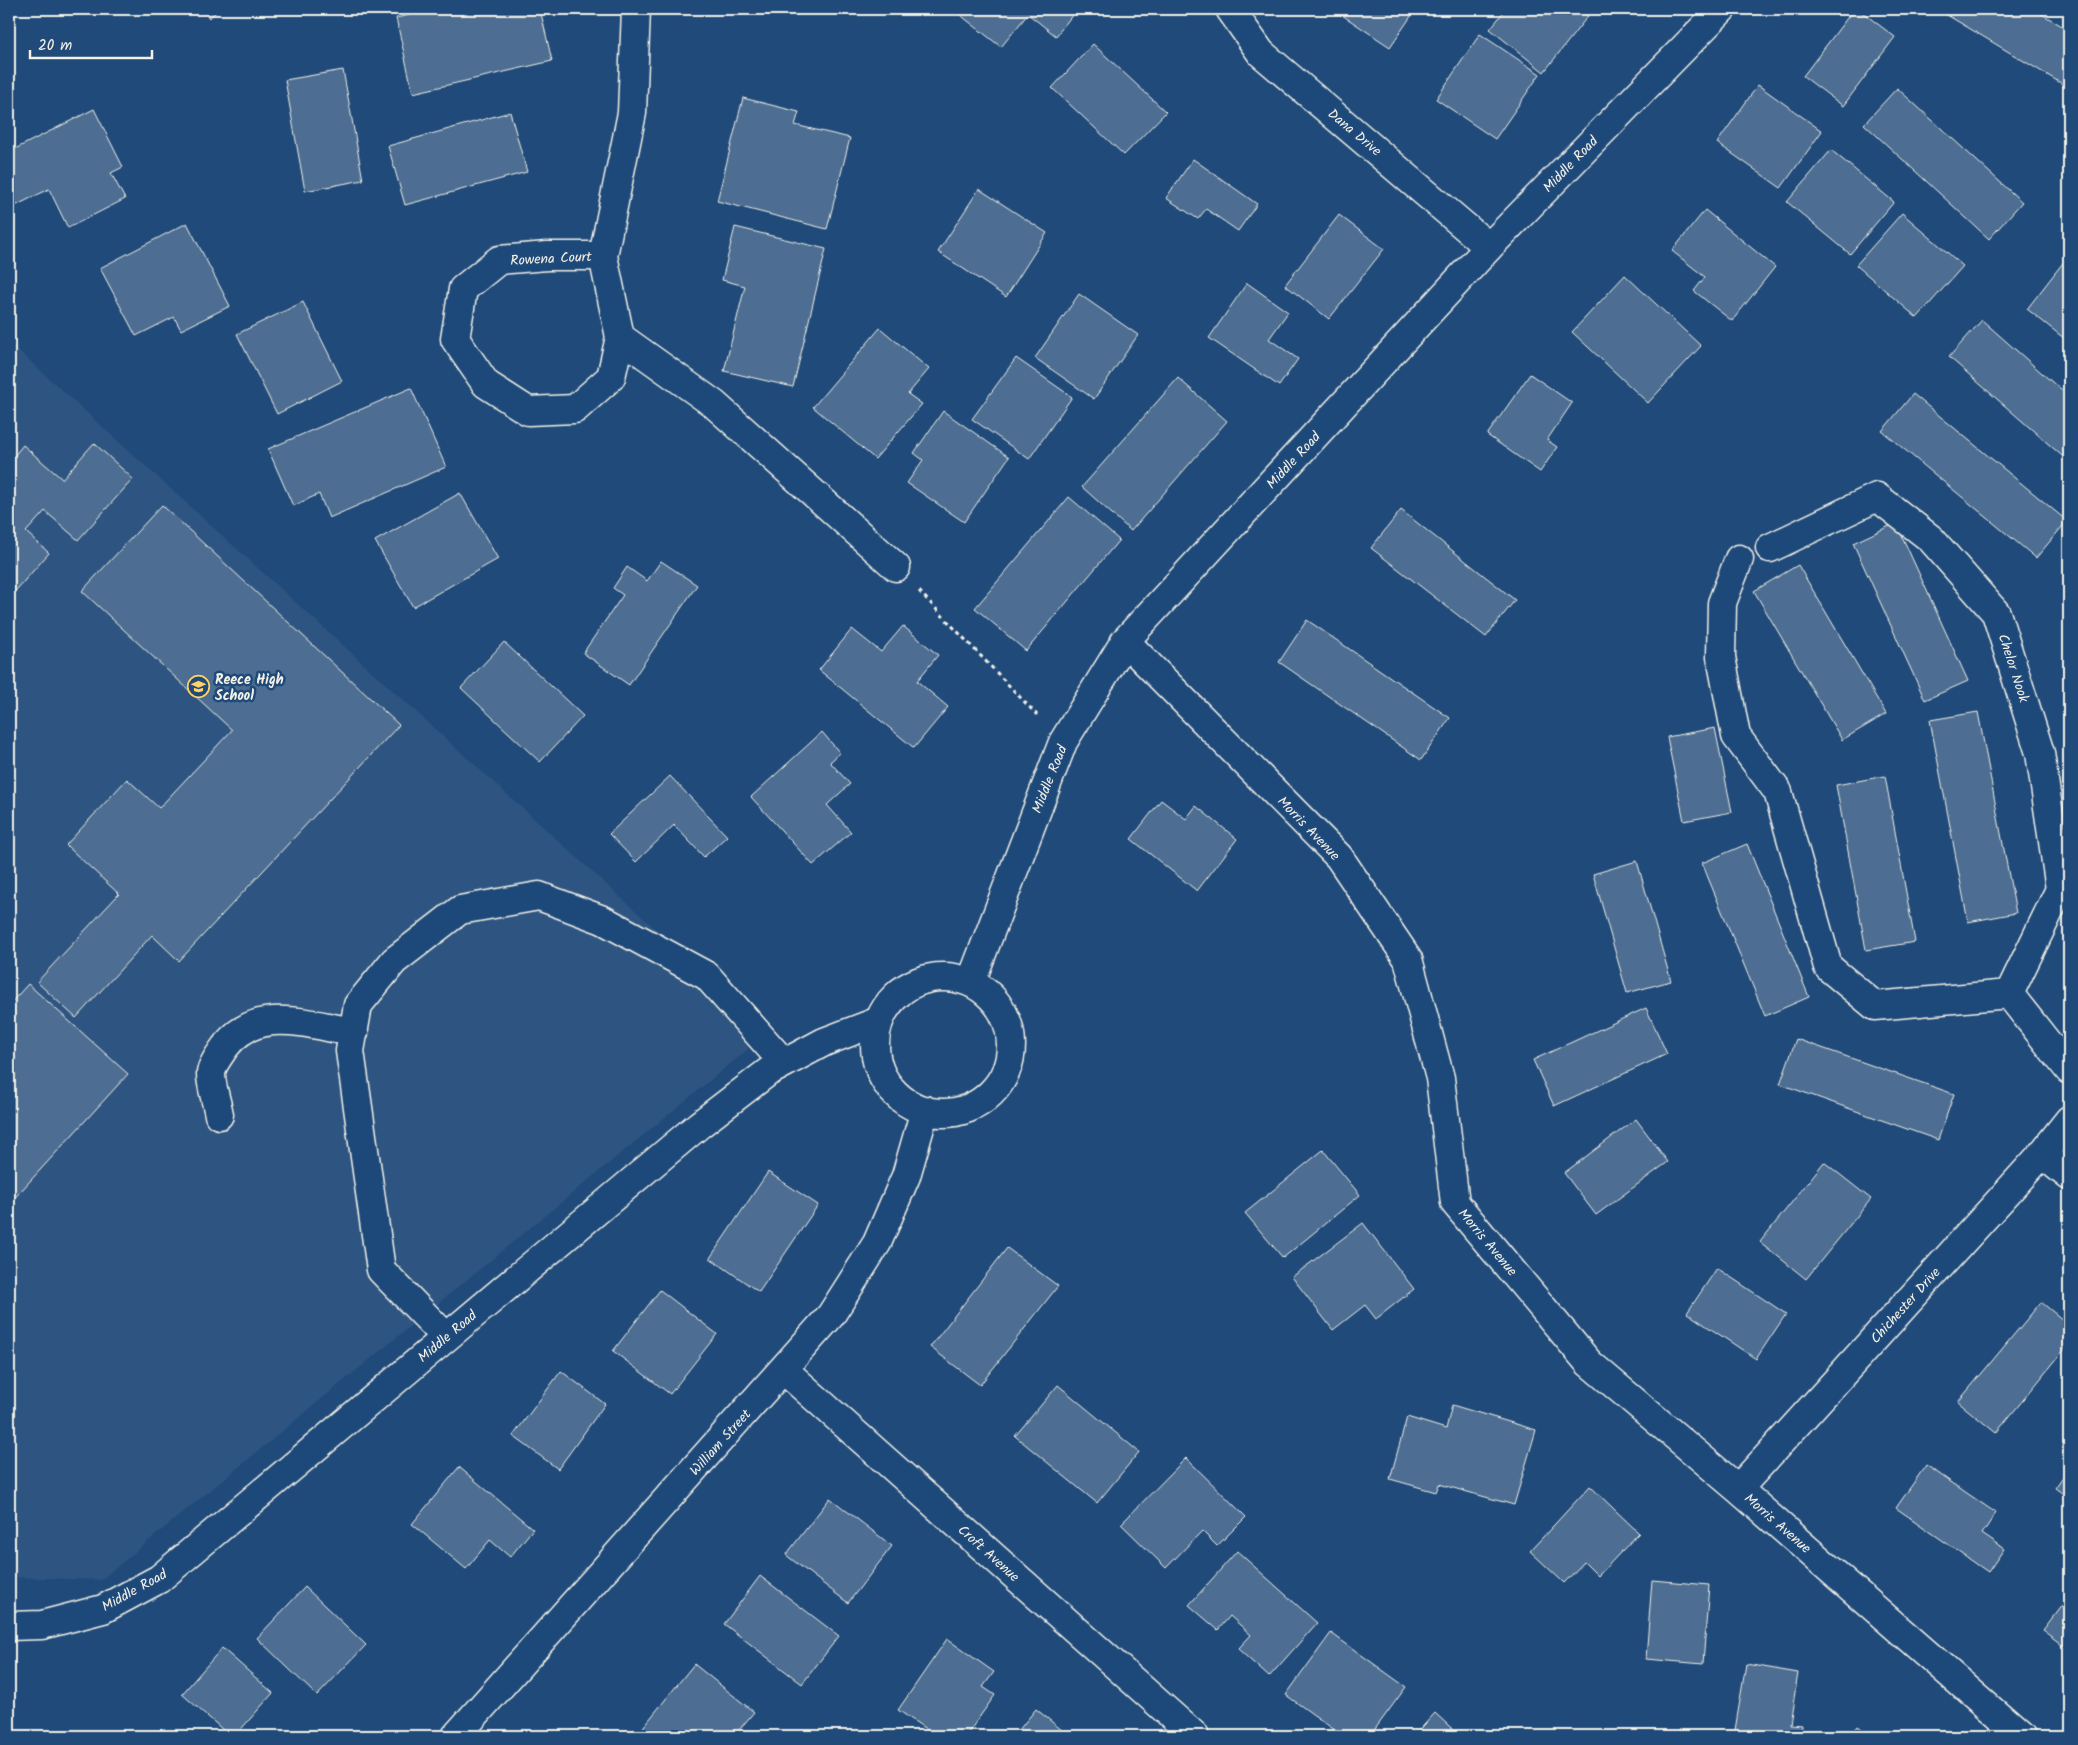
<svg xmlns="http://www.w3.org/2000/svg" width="2078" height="1745" font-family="Kalam,sans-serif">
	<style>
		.built { fill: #2d5581 }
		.building { fill: #4d6e92; stroke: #f4f1e8 }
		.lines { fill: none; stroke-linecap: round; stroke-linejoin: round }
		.minor-casing { stroke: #f4f1e8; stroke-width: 31 }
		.major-casing { stroke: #f4f1e8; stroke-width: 31 }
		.path { stroke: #f4f1e8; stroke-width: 3; stroke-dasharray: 4 4; stroke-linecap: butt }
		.minor { stroke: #1f4a7a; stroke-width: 28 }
		.major { stroke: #1f4a7a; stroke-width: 28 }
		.labels { text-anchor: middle; stroke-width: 5; stroke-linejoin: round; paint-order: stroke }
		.street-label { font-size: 14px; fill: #f4f1e8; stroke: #1f4a7a }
		.poi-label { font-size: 14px; font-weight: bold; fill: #f4f1e8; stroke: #1f4a7a; text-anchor: start }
	</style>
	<rect width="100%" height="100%" fill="#1f4a7a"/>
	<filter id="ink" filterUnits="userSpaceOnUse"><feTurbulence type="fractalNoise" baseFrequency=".02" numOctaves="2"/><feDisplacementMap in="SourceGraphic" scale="10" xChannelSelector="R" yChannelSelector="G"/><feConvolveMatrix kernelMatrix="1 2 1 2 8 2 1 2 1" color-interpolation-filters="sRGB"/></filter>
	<g filter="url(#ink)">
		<path class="built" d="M9 342 769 1032 101 1580 9 1577Z"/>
		<path class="building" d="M202 9H220L209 18Z
			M435 9H540L552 61 413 93 396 18Z
			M955 9H1077L1056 36 1028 14 1001 47 954 10Z
			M1333 9H1416L1390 47Z
			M1506 9H1578L1588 16 1544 72 1490 29Z
			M1854 9H1858L1895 37 1843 106 1803 76Z
			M1944 9H2033L2069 30V88L1942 12Z
			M1480 34 1540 74 1495 139 1436 99Z
			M1093 44 1166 112 1124 155 1052 88Z
			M343 70 363 180 305 191 285 80Z
			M1758 85 1822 131 1781 188 1717 143Z
			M1897 88 2022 202 1989 239 1864 124Z
			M743 98 799 112 795 125 850 138 827 229 717 201Z
			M94 109 123 167 111 173 125 199 68 228 49 189 9 209V152Z
			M510 112 527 172 405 205 388 146Z
			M1831 150 1894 202 1850 254 1787 202Z
			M1193 159 1257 204 1238 231 1206 209 1198 219 1166 198Z
			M979 189 1047 233 1006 297 938 252Z
			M1705 210 1775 267 1732 321 1694 291 1705 277 1672 251Z
			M1902 213 1963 266 1917 318 1856 265Z
			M1339 215 1384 249 1329 319 1285 285Z
			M187 223 230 306 181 330 174 317 136 336 100 268Z
			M735 227 826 249 793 387 724 371 745 286 722 280Z
			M2069 255V334L2065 339 2027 309Z
			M1625 275 1701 346 1648 403 1572 332Z
			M1247 283 1288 312 1269 339 1298 359 1279 386 1209 338Z
			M1079 294 1138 335 1094 399 1035 358Z
			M303 302 342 381 277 414 237 334Z
			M1982 320 2069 397V462L1949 357Z
			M880 328 929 369 908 394 922 404 875 459 813 407Z
			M1016 358 1072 397 1029 459 972 419Z
			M1530 374 1572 403 1547 440 1557 447 1540 472 1487 435Z
			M1178 378 1227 421 1131 531 1082 487Z
			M411 388 446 467 329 518 319 494 293 506 268 449Z
			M1913 394 2067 521 2036 558 1882 431Z
			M943 411 1009 457 964 522 907 483 923 460 914 453Z
			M94 443 133 479 78 540 45 511 26 532 49 553 9 598V462L23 445 62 479Z
			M460 493 498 559 413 607 375 541Z
			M1069 497 1119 540 1026 651 975 608Z
			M162 505 399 725 179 961 152 935 76 1018 37 982 119 894 66 845 127 779 159 808 232 730 82 591Z
			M1401 510 1515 600 1486 637 1371 548Z
			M1896 523 1968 681 1925 700 1853 543Z
			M661 561 697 585 629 685 583 653 623 595 613 588 627 567 647 581Z
			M1798 565 1886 714 1842 740 1754 591Z
			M1307 620 1450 718 1421 760 1279 662Z
			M903 626 938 655 917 681 948 707 914 748 819 670 852 629 881 652Z
			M504 642 583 716 540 762 461 688Z
			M1978 712 2016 913 1968 922 1930 720Z
			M1715 728 1732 812 1684 821 1667 737Z
			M822 732 840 753 830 762 850 784 827 805 851 832 813 865 751 797Z
			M670 776 727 836 704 857 674 825 636 862 609 834Z
			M1885 776 1915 942 1866 950 1836 785Z
			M1161 800 1186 819 1196 806 1237 839 1197 891 1131 839Z
			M1747 844 1809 997 1765 1016 1702 863Z
			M1637 861 1671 981 1627 993 1593 874Z
			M28 984 128 1074 9 1204V1005Z
			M1646 1008 1667 1054 1554 1106 1533 1060Z
			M1796 1039 1954 1094 1938 1140 1780 1084Z
			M1636 1119 1668 1162 1596 1215 1564 1173Z
			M1323 1150 1360 1195 1283 1258 1245 1213Z
			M1824 1162 1871 1199 1806 1279 1760 1242Z
			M768 1172 818 1205 759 1292 710 1258Z
			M1363 1223 1414 1289 1376 1319 1365 1305 1333 1330 1292 1277Z
			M1007 1248 1058 1286 980 1385 930 1347Z
			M1717 1268 1786 1314 1756 1359 1687 1313Z
			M660 1290 717 1334 670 1394 613 1351Z
			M2041 1302 2069 1325V1344L1996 1433 1958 1402Z
			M561 1371 605 1404 558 1469 513 1436Z
			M1058 1385 1139 1452 1097 1503 1015 1436Z
			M1452 1405 1536 1430 1514 1505 1439 1484 1436 1492 1390 1479 1407 1417 1446 1429Z
			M1186 1458 1246 1517 1217 1546 1202 1531 1166 1568 1121 1524Z
			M1926 1465 1996 1513 1982 1534 2004 1549 1988 1572 1896 1508Z
			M459 1467 533 1529 510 1557 490 1540 466 1569 412 1524Z
			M2069 1468V1498L2055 1488Z
			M1590 1486 1639 1533 1598 1576 1584 1562 1564 1583 1530 1551Z
			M830 1498 892 1546 848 1603 786 1555Z
			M1237 1551 1317 1623 1269 1677 1238 1649 1251 1635 1230 1616 1218 1630 1189 1605Z
			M760 1576 839 1636 802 1684 724 1624Z
			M1652 1580 1709 1585 1703 1664 1646 1659Z
			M305 1587 366 1645 317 1696 257 1638Z
			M2069 1596V1649L2043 1630Z
			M1331 1633 1406 1687 1370 1736H1343L1286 1695Z
			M947 1639 994 1672 983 1687 995 1695 966 1736H936L898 1710Z
			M222 1648 273 1693 235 1736H230L182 1694Z
			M694 1664 754 1712 734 1736H636Z
			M1746 1664 1798 1673 1790 1724 1801 1725 1800 1736H1734Z
			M1036 1709 1068 1735 1067 1736H1014Z
			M1435 1713 1460 1736H1414Z
			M1858 1726 1872 1736H1850Z"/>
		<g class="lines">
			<defs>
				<path id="minor" d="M1230 9 1261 53 1489 247
					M603 256H547L499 260 463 289 455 339 486 384 528 411 575 409 611 377 620 337 603 256 632 113 636 9
					M620 337 714 404 896 567
					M1770 548 1877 497 1931 539 1996 613 2040 753 2060 889 2009 994 2069 1070
					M1739 559 1722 603 1721 657 1736 736 1778 792 1828 967 1875 1006 2009 994
					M1125 641 1339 857 1408 959 1440 1078 1455 1203 1589 1363 1738 1489 2021 1736
					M219 1115C217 1102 211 1087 211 1074 211 1066 221 1053 225 1047 257 1004 309 1025 354 1032
					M2042 1154 2069 1176
					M446 1337 381 1270 350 1051 358 1005 394 961 460 910 539 896 603 920 707 976 784 1063
					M784 1370 1195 1736
					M1738 1489 2042 1154 2069 1120
					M9 1626 42 1625 103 1609 159 1579 699 1125 768 1072 824 1042 879 1021"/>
				<path id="major" d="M875 1045a68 68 0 1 1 136 0a68 68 0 1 1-136 0Z
					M971 982 1063 742 1125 641 1489 247 1722 9
					M456 1736 831 1315 877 1243 906 1176 925 1110"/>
			</defs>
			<use href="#minor" class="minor-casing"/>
			<use href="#major" class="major-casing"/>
			<path class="path" d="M919 591 1037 715"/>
			<use href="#minor" class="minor"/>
			<use href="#major" class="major"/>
		</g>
	</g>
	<defs>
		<symbol id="school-ring" viewBox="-11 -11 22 22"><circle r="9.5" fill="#1f4a7a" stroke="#ffd166" stroke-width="1.5"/><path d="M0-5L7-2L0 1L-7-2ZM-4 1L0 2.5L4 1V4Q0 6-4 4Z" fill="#ffd166"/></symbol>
	</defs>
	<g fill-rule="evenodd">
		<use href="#school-ring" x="186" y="674" width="25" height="25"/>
	</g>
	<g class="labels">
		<g class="street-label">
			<text transform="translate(1355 132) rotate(40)" y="5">Dana Drive</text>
			<text transform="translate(1570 164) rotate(-46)" y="5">Middle Road</text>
			<text transform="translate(551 258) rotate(-3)" y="5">Rowena Court</text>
			<text transform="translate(1293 460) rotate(-47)" y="5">Middle Road</text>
			<text transform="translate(2014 668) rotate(72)" y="5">Chelor Nook</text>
			<text transform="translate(1049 779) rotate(-68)" y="5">Middle Road</text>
			<text transform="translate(1309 828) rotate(46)" y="5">Morris Avenue</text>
			<text transform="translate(1488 1242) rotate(50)" y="5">Morris Avenue</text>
			<text transform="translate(1905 1305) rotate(-48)" y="5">Chichester Drive</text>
			<text transform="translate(447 1336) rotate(-40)" y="5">Middle Road</text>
			<text transform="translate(720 1442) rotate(-48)" y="5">William Street</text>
			<text transform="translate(1778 1523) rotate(41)" y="5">Morris Avenue</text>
			<text transform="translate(989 1553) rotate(42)" y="5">Croft Avenue</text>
			<text transform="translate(134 1590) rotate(-29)" y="5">Middle Road</text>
		</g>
		<g class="poi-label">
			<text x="215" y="684">Reece High<tspan x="215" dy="16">School</tspan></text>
		</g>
	</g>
	<rect width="2078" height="1745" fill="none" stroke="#1f4a7a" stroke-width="30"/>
	<rect x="15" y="15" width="2048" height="1715" fill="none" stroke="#f4f1e8" stroke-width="2" filter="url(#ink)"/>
	<path d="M30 50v8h122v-8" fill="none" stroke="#f4f1e8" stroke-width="2.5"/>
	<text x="38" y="50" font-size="15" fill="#f4f1e8" stroke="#1f4a7a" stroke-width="4" paint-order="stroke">20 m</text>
</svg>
